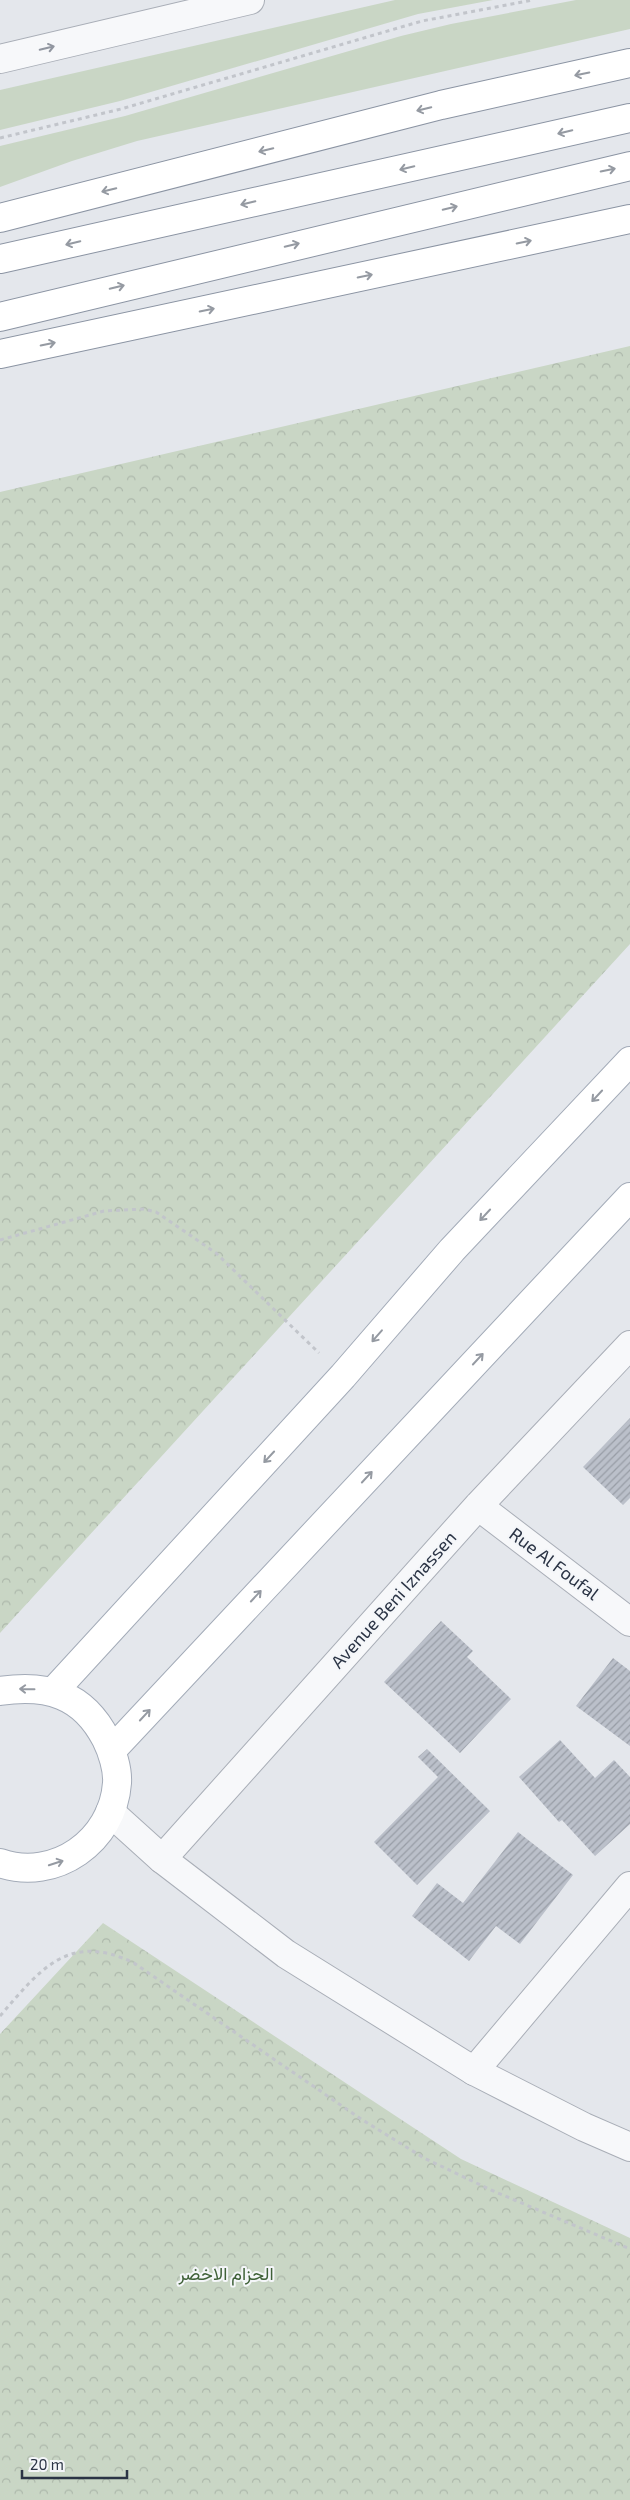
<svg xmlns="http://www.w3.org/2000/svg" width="630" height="2500" font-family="'Exo 2',Vazirmatn,sans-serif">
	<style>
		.forest { fill: url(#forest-crowns) }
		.garden { fill: #c9d6c5 }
		.building { fill: url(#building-hatch) }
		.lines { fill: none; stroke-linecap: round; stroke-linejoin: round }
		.minor-casing { stroke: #a9aeb7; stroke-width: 30 }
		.tertiary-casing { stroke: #a9aeb7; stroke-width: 30 }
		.primary-casing { stroke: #a3abb8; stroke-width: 30 }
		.trunk-casing { stroke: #8b94a3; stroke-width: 30 }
		.path { stroke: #c2c5cb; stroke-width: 3; stroke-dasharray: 4 4; stroke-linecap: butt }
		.minor { stroke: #f7f8fa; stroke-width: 28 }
		.tertiary { stroke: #f7f8fa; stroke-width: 28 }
		.primary { stroke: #fff; stroke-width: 28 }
		.trunk { stroke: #fff; stroke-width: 28 }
		.oneway { stroke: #9196a0 }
		.oneway2 { stroke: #959aa2 }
		.labels { text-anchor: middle; stroke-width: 4; stroke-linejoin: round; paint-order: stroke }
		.street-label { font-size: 18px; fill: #2b3445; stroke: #f4f6f9 }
		.park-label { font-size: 18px; fill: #3f6138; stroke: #f4f6f9 }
	</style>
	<defs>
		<pattern id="forest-crowns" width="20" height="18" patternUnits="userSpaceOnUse" patternTransform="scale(1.25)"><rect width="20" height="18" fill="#c9d6c5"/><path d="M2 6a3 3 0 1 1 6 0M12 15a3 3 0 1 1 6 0" fill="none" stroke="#adb8ab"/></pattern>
		<pattern id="building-hatch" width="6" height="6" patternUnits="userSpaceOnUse" patternTransform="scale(1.25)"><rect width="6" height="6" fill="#bbc0ca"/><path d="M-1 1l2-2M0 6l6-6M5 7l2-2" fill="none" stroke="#989da6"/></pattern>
	</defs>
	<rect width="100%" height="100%" fill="#e4e7ec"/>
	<path class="forest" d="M630 346V944L0 1633V492Z
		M103 1923 461 2159 630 2238V2500H0V2034Z"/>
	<path class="garden" d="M395 0H493L418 14 120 101 0 130V90Z
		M576 0H630V29L137 141 72 161 0 187V146L125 116 401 36 451 24Z"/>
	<path class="building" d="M630 1418V1498L623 1505 583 1467Z
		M441 1621 473 1651 467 1657 511 1699 460 1753 384 1682Z
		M613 1658 630 1671V1746L576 1706Z
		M560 1740 595 1778 614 1760 630 1777V1824L595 1856 562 1820 559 1822 519 1777Z
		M427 1749 490 1811 417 1885 374 1842 438 1777 418 1757Z
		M518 1832 573 1875 520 1944 496 1926 469 1961 412 1916 437 1883 463 1903Z"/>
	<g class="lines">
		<defs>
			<path id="minor" d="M478 1506 630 1622
				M162 1859 478 1506 630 1345
				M474 2071 630 1886"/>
			<path id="tertiary" d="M0 59 250 0
				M110 1812 162 1859 286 1954 474 2071 584 2127 630 2147"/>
			<path id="primary" d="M0 1691C47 1684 83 1694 106 1739 112 1751 118 1769 117 1783 113 1841 55 1882 0 1863
				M53 1692 343 1376 452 1250 630 1061
				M112 1750 630 1197"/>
			<path id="trunk" d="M0 218 441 105 630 63
				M0 259 630 118
				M0 317 630 166
				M0 354 630 219"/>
		</defs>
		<use href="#minor" class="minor-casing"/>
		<use href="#tertiary" class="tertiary-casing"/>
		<use href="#primary" class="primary-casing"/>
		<use href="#trunk" class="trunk-casing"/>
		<path class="path" d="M0 138 121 109 422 21 533 0
			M0 1240 104 1211 144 1209 156 1212 216 1253 319 1353
			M0 2016C40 1970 68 1931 134 1963L361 2119 424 2158 491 2190 630 2249"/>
		<use href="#minor" class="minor"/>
		<use href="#tertiary" class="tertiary"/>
		<use href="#primary" class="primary"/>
		<use href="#trunk" class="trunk"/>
	</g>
	<defs><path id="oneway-shaft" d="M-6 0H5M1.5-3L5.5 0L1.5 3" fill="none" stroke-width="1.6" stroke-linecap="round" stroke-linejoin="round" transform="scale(1.25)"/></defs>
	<use class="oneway" href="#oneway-shaft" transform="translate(47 48) rotate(-13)"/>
	<g class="oneway2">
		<use href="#oneway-shaft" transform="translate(582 74) rotate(168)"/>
		<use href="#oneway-shaft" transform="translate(424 109) rotate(166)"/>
		<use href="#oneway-shaft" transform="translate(565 132) rotate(167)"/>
		<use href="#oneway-shaft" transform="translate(266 150) rotate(166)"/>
		<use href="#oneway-shaft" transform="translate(407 168) rotate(167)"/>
		<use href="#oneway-shaft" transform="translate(608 170) rotate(-12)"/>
		<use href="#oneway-shaft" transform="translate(109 190) rotate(166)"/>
		<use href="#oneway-shaft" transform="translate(248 203) rotate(167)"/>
		<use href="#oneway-shaft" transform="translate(450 208) rotate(-13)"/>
		<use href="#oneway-shaft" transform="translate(524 242) rotate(-12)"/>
		<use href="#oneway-shaft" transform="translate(73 243) rotate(167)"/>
		<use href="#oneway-shaft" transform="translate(292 245) rotate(-13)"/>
		<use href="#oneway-shaft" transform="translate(365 276) rotate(-12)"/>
		<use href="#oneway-shaft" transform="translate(117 287) rotate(-13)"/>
		<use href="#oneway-shaft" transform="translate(207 310) rotate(-12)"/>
		<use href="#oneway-shaft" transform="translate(48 344) rotate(-12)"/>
		<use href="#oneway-shaft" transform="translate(597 1096) rotate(133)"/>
		<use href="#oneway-shaft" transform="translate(485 1215) rotate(133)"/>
		<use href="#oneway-shaft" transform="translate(377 1336) rotate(131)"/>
		<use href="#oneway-shaft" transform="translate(478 1359) rotate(-47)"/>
		<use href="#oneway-shaft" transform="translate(269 1457) rotate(133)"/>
		<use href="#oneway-shaft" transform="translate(367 1477) rotate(-47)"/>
		<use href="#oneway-shaft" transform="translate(256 1596) rotate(-47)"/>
		<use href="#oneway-shaft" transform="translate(27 1689) rotate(-179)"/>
		<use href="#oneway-shaft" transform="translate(145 1715) rotate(-47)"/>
		<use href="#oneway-shaft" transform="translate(56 1863) rotate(-18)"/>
	</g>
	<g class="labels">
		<g class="street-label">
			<text transform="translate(554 1564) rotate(37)" y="6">Rue Al Foufal</text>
			<text transform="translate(394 1600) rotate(-48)" y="6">Avenue Beni Iznassen</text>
		</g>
		<g class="park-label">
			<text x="226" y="2280">الحزام الاخضر</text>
		</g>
	</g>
	<path d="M22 2470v8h105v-8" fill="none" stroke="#2b3445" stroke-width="2.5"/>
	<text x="30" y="2470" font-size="15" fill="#2b3445" stroke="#f4f6f9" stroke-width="4" paint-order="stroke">20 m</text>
</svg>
